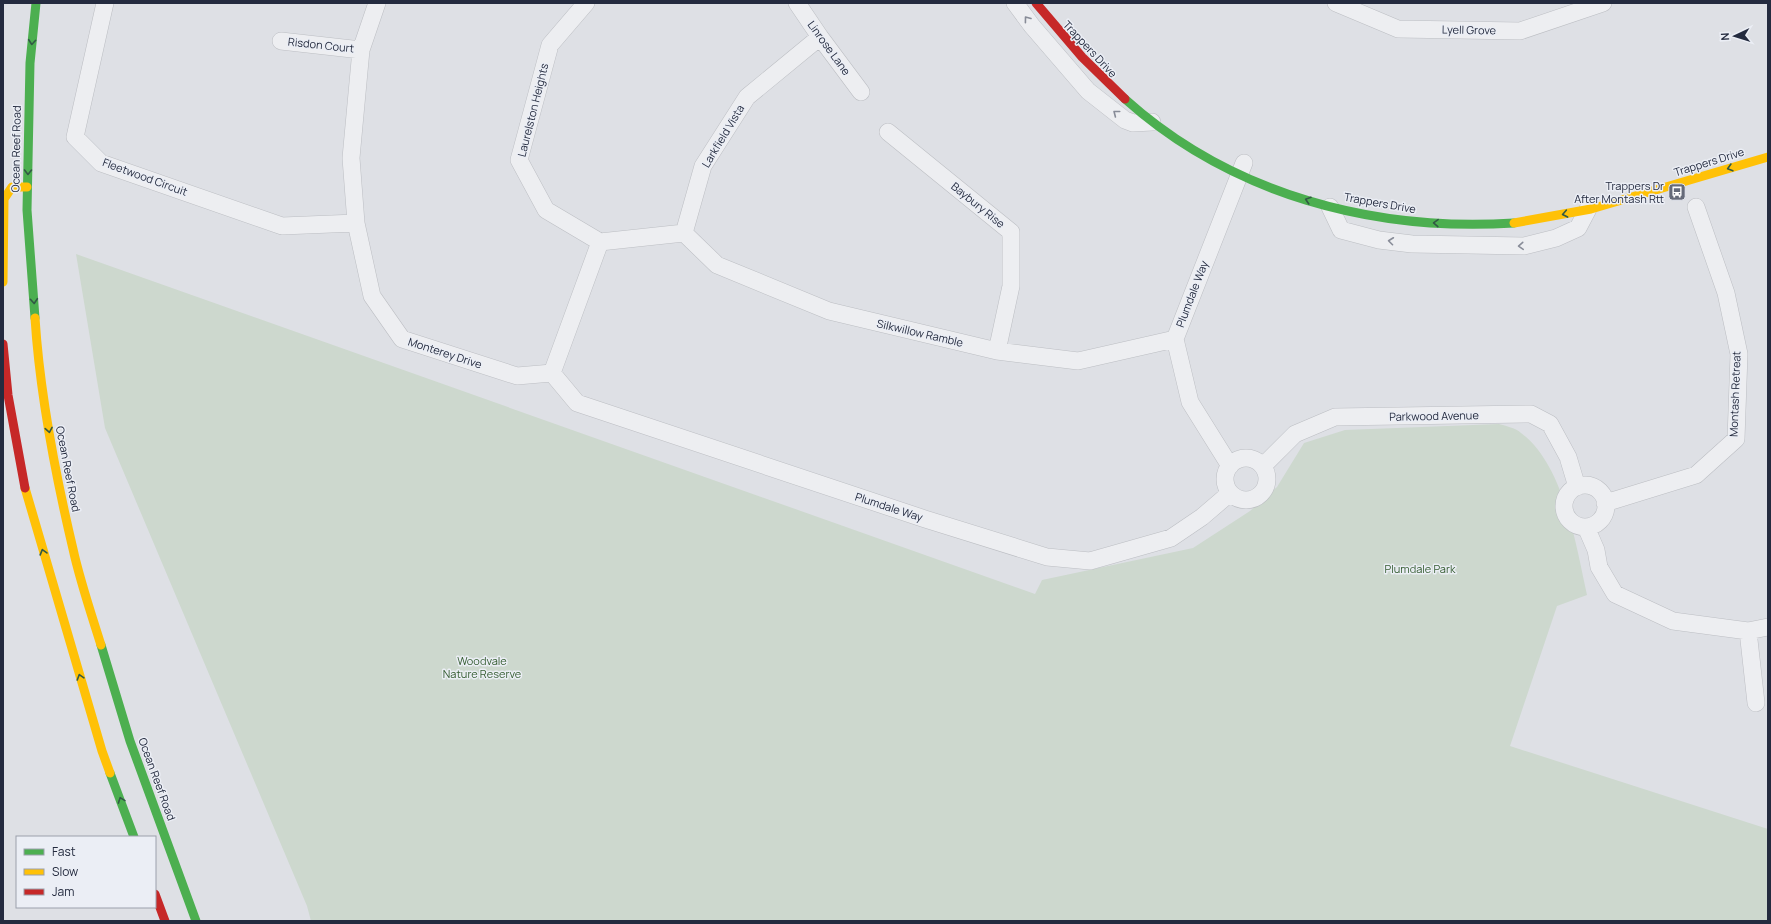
<svg xmlns="http://www.w3.org/2000/svg" width="1771" height="924" font-family="Manrope,sans-serif">
	<style>
		.green { fill: #cdd8ce }
		.lines { fill: none; stroke-linecap: round; stroke-linejoin: round }
		.street-casing { stroke: #bcbec3; stroke-width: 18 }
		.street { stroke: #edeef1; stroke-width: 17 }
		.fast { stroke: #4caf50; stroke-width: 9 }
		.slow { stroke: #ffc107; stroke-width: 9 }
		.jam { stroke: #c62828; stroke-width: 9 }
		.oneway { stroke: #888c98 }
		.oneway2 { stroke: #325945 }
		.labels { text-anchor: middle; stroke-width: 3; stroke-linejoin: round; paint-order: stroke }
		.street-label { font-size: 11px; fill: #242b3f; stroke: #ebeef5 }
		.poi-label { font-size: 11px; fill: #242b3f; stroke: #ebeef5; text-anchor: end }
		.park-label { font-size: 11px; fill: #345c30; stroke: #ebeef5 }
	</style>
	<rect width="100%" height="100%" fill="#dee0e5"/>
	<path class="green" d="M76 254 1035 594 1042 580 1193 548 1250 511 1277 487 1304 443 1345 430 1499 424C1506 426 1516 428 1521 433 1564 465 1576 545 1587 595L1557 606 1510 746 1768 829V921H311L307 906 105 428Z"/>
	<g class="lines">
		<defs>
			<path id="street" d="M105 3 75 137 101 163 282 226 356 223
				M377 3 361 50 351 158 356 223 372 296 402 339 517 376 552 373 600 242
				M586 3 550 45 519 160 546 210 600 242
				M797 3 820 37 861 92
				M1015 3 1032 26 1088 91 1125 120 1133 123 1152 122
				M1336 3 1398 29 1520 31 1603 3
				M281 41 361 50
				M888 132 1011 232V286L997 351
				M1330 207 1341 230 1379 240 1412 244 1524 246 1556 238 1578 228 1588 209
				M684 233 717 265 829 311 997 351 1078 361 1175 339
				M600 242 684 233 703 166 747 97 820 37
				M552 373 577 403 925 519 1047 557 1090 561 1171 538 1202 517 1230 493
				M1225 479a21 21 0 1 1 42 0a21 21 0 1 1-42 0Z
				M1230 466 1190 402 1175 339 1244 163
				M1263 466 1295 434 1335 417 1531 414 1550 424 1568 457 1577 487
				M1564 506a21 21 0 1 1 42 0a21 21 0 1 1-42 0Z
				M1605 503 1696 475 1736 439 1739 354 1726 293 1696 207
				M1586 527 1596 550 1599 567 1615 594 1673 621 1748 631 1768 627
				M1748 631 1756 703"/>
		</defs>
		<use href="#street" class="street-casing"/>
		<use href="#street" class="street"/>
		<path class="fast" d="M1125 99C1232 195 1374 232 1514 223
			M35 318 27 210 30 63 36 3
			M101 645 130 741 196 921
			M110 773 134 837"/>
		<path class="slow" d="M1514 223 1591 209 1768 157
			M3 282 4 199 12 187H27
			M35 318C40 396 55 473 73 549 80 581 91 613 101 645
			M25 488 102 751 110 773"/>
		<path class="jam" d="M1036 3 1082 57 1125 99
			M3 344 8 395 25 488
			M155 894 165 921"/>
	</g>
	<defs><path id="oneway-chevron" d="M-2-3.5L2.5 0L-2 3.5" fill="none" stroke-width="1.6" stroke-linecap="round" stroke-linejoin="round"/></defs>
	<g class="oneway">
		<use href="#oneway-chevron" transform="translate(1027 19) rotate(-127)"/>
		<use href="#oneway-chevron" transform="translate(1116 113) rotate(-142)"/>
		<use href="#oneway-chevron" transform="translate(1391 241) rotate(-173)"/>
		<use href="#oneway-chevron" transform="translate(1521 246) rotate(176)"/>
	</g>
	<g class="oneway2">
		<use href="#oneway-chevron" transform="translate(32 42) rotate(95)"/>
		<use href="#oneway-chevron" transform="translate(1730 168) rotate(164)"/>
		<use href="#oneway-chevron" transform="translate(28 172) rotate(91)"/>
		<use href="#oneway-chevron" transform="translate(1308 200) rotate(-162)"/>
		<use href="#oneway-chevron" transform="translate(1565 214) rotate(169)"/>
		<use href="#oneway-chevron" transform="translate(1436 223) rotate(-178)"/>
		<use href="#oneway-chevron" transform="translate(34 301) rotate(86)"/>
		<use href="#oneway-chevron" transform="translate(49 430) rotate(80)"/>
		<use href="#oneway-chevron" transform="translate(43 552) rotate(-106)"/>
		<use href="#oneway-chevron" transform="translate(80 677) rotate(-107)"/>
		<use href="#oneway-chevron" transform="translate(121 800) rotate(-110)"/>
	</g>
	<defs>
		<symbol id="bus-square" viewBox="-11 -11 22 22"><rect x="-9" y="-9" width="18" height="18" rx="4" fill="#656a79" stroke="#ebeef5"/><path d="M-5-6H5V4H4V6H2V4H-2V6H-4V4H-5ZM-3.5-4V0h7V-4ZM-3.5 1.2v1.5H-2V1.2ZM2 1.2v1.5H3.5V1.2Z" fill="#fff"/></symbol>
	</defs>
	<g fill-rule="evenodd">
		<use href="#bus-square" x="1667" y="182" width="20" height="20"/>
	</g>
	<g class="labels">
		<g class="street-label">
			<text transform="translate(1469 30) rotate(1)" y="4">Lyell Grove</text>
			<text transform="translate(321 45) rotate(6)" y="4">Risdon Court</text>
			<text transform="translate(829 48) rotate(54)" y="4">Linrose Lane</text>
			<text transform="translate(1090 49) rotate(47)" y="4">Trappers Drive</text>
			<text transform="translate(533 110) rotate(-76)" y="4">Laurelston Heights</text>
			<text transform="translate(723 136) rotate(-59)" y="4">Larkfield Vista</text>
			<text transform="translate(16 149) rotate(-89)" y="4">Ocean Reef Road</text>
			<text transform="translate(1709 162) rotate(-17)" y="4">Trappers Drive</text>
			<text transform="translate(145 177) rotate(20)" y="4">Fleetwood Circuit</text>
			<text transform="translate(1380 203) rotate(10)" y="4">Trappers Drive</text>
			<text transform="translate(978 205) rotate(39)" y="4">Baybury Rise</text>
			<text transform="translate(1192 294) rotate(-69)" y="4">Plumdale Way</text>
			<text transform="translate(920 333) rotate(13)" y="4">Silkwillow Ramble</text>
			<text transform="translate(445 353) rotate(18)" y="4">Monterey Drive</text>
			<text transform="translate(1735 394) rotate(-88)" y="4">Montash Retreat</text>
			<text transform="translate(1434 416) rotate(-1)" y="4">Parkwood Avenue</text>
			<text transform="translate(68 469) rotate(79)" y="4">Ocean Reef Road</text>
			<text transform="translate(889 507) rotate(18)" y="4">Plumdale Way</text>
			<text transform="translate(157 779) rotate(70)" y="4">Ocean Reef Road</text>
		</g>
		<g class="poi-label">
			<text x="1664" y="190">Trappers Dr<tspan x="1664" dy="13">After Montash Rtt</tspan></text>
		</g>
		<g class="park-label">
			<text x="1420" y="573">Plumdale Park</text>
			<text x="482" y="665">Woodvale<tspan x="482" dy="13">Nature Reserve</tspan></text>
		</g>
	</g>
	<rect width="1771" height="924" fill="none" stroke="#242b3f" stroke-width="8"/>
	<rect x="16" y="836" width="140" height="72" fill="#ebeef5" stroke="#9ba0ac"/>
	<rect x="24" y="849" width="20" height="6" fill="#4caf50" stroke="#9ba0ac"/>
	<text x="52" y="856" font-size="12" fill="#242b3f">Fast</text>
	<rect x="24" y="869" width="20" height="6" fill="#ffc107" stroke="#9ba0ac"/>
	<text x="52" y="876" font-size="12" fill="#242b3f">Slow</text>
	<rect x="24" y="889" width="20" height="6" fill="#c62828" stroke="#9ba0ac"/>
	<text x="52" y="896" font-size="12" fill="#242b3f">Jam</text>
	<g transform="translate(1735 36) rotate(266)" stroke="#ebeef5" stroke-width="3" paint-order="stroke">
	<path d="M0-3L7 15L0 10L-7 15Z" fill="#242b3f"/>
	<text y="-6" font-size="11" font-weight="bold" text-anchor="middle" fill="#242b3f">N</text>
	</g>
</svg>
